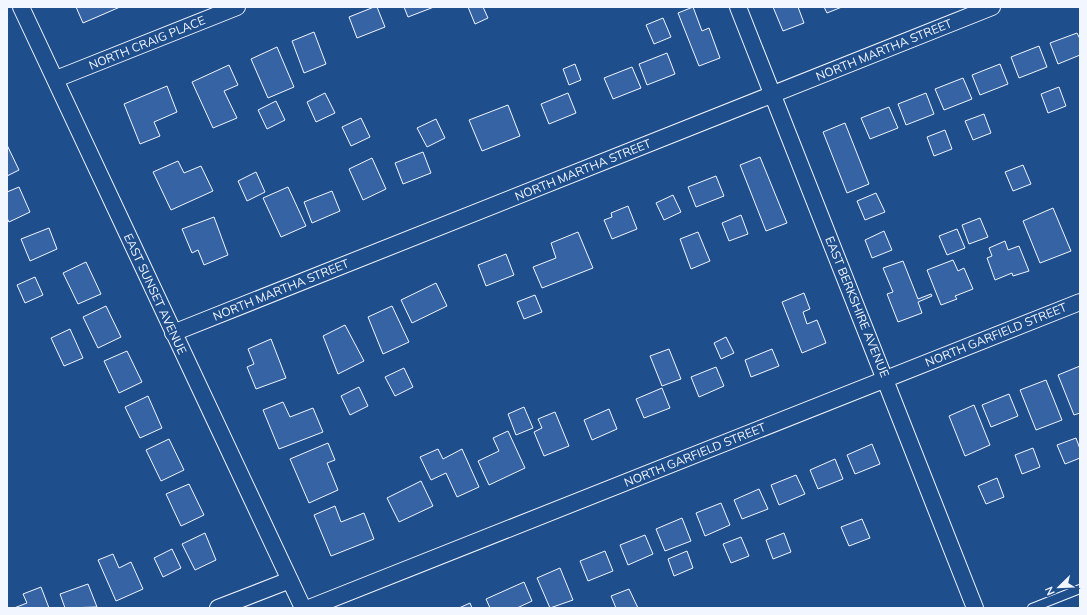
<svg xmlns="http://www.w3.org/2000/svg" width="1087" height="615" font-family="Mulish,sans-serif">
	<style>
		.building { fill: #3563a3; stroke: #f2f6ff }
		.lines { fill: none; stroke-linecap: round; stroke-linejoin: round }
		.lane-casing { stroke: #f2f6ff; stroke-width: 10 }
		.street-casing { stroke: #f2f6ff; stroke-width: 18 }
		.lane { stroke: #1f4e8c; stroke-width: 8 }
		.street { stroke: #1f4e8c; stroke-width: 16 }
		.labels { text-anchor: middle; stroke-width: 3; stroke-linejoin: round; paint-order: stroke }
		.street-label { font-size: 12px; fill: #f2f6ff; stroke: #1f4e8c }
	</style>
	<rect width="100%" height="100%" fill="#1f4e8c"/>
	<path class="building" d="M76 7H120L83 23Z
		M374 7H377L385 27 357 38 349 17Z
		M404 7H434L408 17Z
		M468 7H483L488 18 475 24Z
		M693 7 702 31 709 28 720 58 699 66 678 13Z
		M773 7H798L804 23 783 31Z
		M824 7H842L827 13Z
		M663 18 671 37 654 44 646 25Z
		M314 32 326 64 304 73 292 41Z
		M1077 33 1080 39V55L1058 64 1050 43Z
		M1039 46 1047 67 1019 78 1011 57Z
		M277 47 294 87 268 98 251 59Z
		M667 53 675 74 647 85 639 64Z
		M575 64 581 80 569 85 563 69Z
		M1000 64 1008 84 980 95 972 75Z
		M229 65 238 85 224 91 237 118 213 128 192 82Z
		M632 67 641 88 613 99 604 78Z
		M963 78 972 99 944 110 935 89Z
		M167 86 177 112 154 122 160 136 140 144 124 104Z
		M1059 87 1066 106 1048 113 1041 94Z
		M325 93 335 113 316 122 307 102Z
		M568 93 576 113 549 124 541 104Z
		M926 93 934 114 906 125 898 104Z
		M276 101 285 120 267 129 258 110Z
		M508 105 520 136 482 151 469 120Z
		M889 107 898 128 870 139 861 118Z
		M984 114 991 133 973 140 965 121Z
		M361 118 370 137 351 146 342 127Z
		M436 119 445 138 427 147 417 128Z
		M845 123 869 184 847 193 823 132Z
		M945 130 952 149 934 156 927 137Z
		M7 145 19 170 7 176Z
		M423 152 431 173 403 184 395 163Z
		M760 157 787 223 766 231 740 165Z
		M372 158 386 189 363 200 349 169Z
		M178 161 184 173 201 166 213 191 171 210 153 172Z
		M1023 165 1031 184 1013 191 1005 172Z
		M256 172 265 192 247 201 238 181Z
		M716 176 724 196 696 207 688 187Z
		M19 187 30 212 9 222 7 218V192Z
		M288 187 306 226 281 237 263 198Z
		M332 191 340 211 312 223 304 202Z
		M876 193 885 212 865 220 857 201Z
		M673 195 681 212 664 220 656 203Z
		M628 206 637 229 612 239 604 220 612 217 611 213Z
		M1053 208 1071 251 1040 263 1023 221Z
		M741 215 748 234 729 241 722 223Z
		M214 217 228 255 204 265 198 250 192 253 182 229Z
		M980 218 988 237 969 244 962 225Z
		M49 228 57 249 30 261 21 239Z
		M957 229 965 248 947 255 939 236Z
		M884 231 892 250 872 258 865 240Z
		M578 232 593 268 542 288 533 267 556 258 551 243Z
		M698 232 710 261 691 269 680 239Z
		M1005 241 1008 250 1019 246 1029 271 1013 276 1012 273 995 280 987 258 992 256 989 248Z
		M506 254 514 275 486 286 478 265Z
		M953 260 958 271 964 268 973 289 955 296 957 299 941 305 927 270Z
		M903 261 918 299 931 294 932 296 918 302 922 313 898 322 887 294 893 292 883 268Z
		M86 262 101 294 78 304 63 273Z
		M35 277 43 295 25 303 17 285Z
		M436 283 447 306 412 323 401 300Z
		M804 293 810 309 803 312 807 324 817 320 826 343 802 353 782 302Z
		M535 295 542 312 524 319 517 302Z
		M106 306 121 337 98 348 83 317Z
		M392 306 409 342 383 354 368 317Z
		M345 325 364 361 338 374 323 336Z
		M70 329 83 358 64 366 51 338Z
		M726 337 734 353 721 359 714 343Z
		M271 339 286 378 256 389 247 367 254 364 248 349Z
		M669 349 681 379 662 386 650 356Z
		M772 349 779 366 751 377 745 360Z
		M127 351 142 382 119 393 104 361Z
		M1080 366V413L1074 415 1058 375Z
		M716 367 724 386 699 397 691 377Z
		M404 368 413 387 395 396 385 377Z
		M1046 380 1062 420 1036 430 1020 390Z
		M359 387 368 406 350 415 341 396Z
		M662 388 670 408 644 418 636 399Z
		M1009 394 1018 416 991 427 982 405Z
		M148 396 162 428 140 438 125 407Z
		M283 402 290 417 313 408 323 432 279 449 263 410Z
		M974 405 990 445 965 456 949 416Z
		M524 407 533 428 516 435 508 414Z
		M609 409 617 429 592 440 584 420Z
		M555 412 569 446 544 456 534 432 542 428 538 419Z
		M508 431 525 468 489 485 478 461 499 451 493 438Z
		M1076 438 1080 449V458L1065 464 1057 445Z
		M169 439 184 470 161 481 146 450Z
		M328 443 335 460 327 463 338 490 309 503 290 459Z
		M872 444 880 464 855 474 847 455Z
		M1033 448 1040 467 1022 474 1015 455Z
		M438 449 443 459 462 449 479 487 457 497 446 473 431 480 420 457Z
		M835 459 843 479 818 489 810 470Z
		M796 475 805 494 779 505 771 485Z
		M997 478 1004 497 986 504 978 486Z
		M421 481 433 506 399 522 387 498Z
		M189 484 204 515 181 526 166 494Z
		M759 489 768 509 742 519 734 500Z
		M721 503 730 525 705 536 696 513Z
		M335 506 341 522 364 513 374 539 331 556 314 515Z
		M682 518 691 541 665 551 656 529Z
		M862 519 870 538 849 546 841 527Z
		M205 533 216 560 195 570 182 544Z
		M784 533 791 552 773 559 766 540Z
		M645 535 653 554 628 565 620 545Z
		M741 537 749 556 731 563 723 544Z
		M172 549 181 568 163 577 154 558Z
		M605 551 613 571 588 581 580 561Z
		M687 551 693 568 674 576 668 559Z
		M113 554 119 568 131 562 143 589 116 601 98 560Z
		M560 568 573 600 550 608 537 578Z
		M524 582 532 601 517 608H490L486 599Z
		M88 584 97 607 65 608 60 594Z
		M41 587 49 608H14L27 603 23 594Z
		M629 589 638 608H616L611 596Z
		M470 603 472 608H459Z"/>
	<g class="lines">
		<defs>
			<path id="lane" d="M1032 608 1080 589"/>
			<path id="street" d="M21 7 303 608
				M738 7 975 608
				M56 79 237 7
				M173 333 992 7
				M218 608 290 580
				M309 608 1080 302"/>
		</defs>
		<use href="#lane" class="lane-casing"/>
		<use href="#street" class="street-casing"/>
		<use href="#lane" class="lane"/>
		<use href="#street" class="street"/>
	</g>
	<g class="labels">
		<g class="street-label">
			<text transform="translate(147 43) rotate(-22)" y="4">NORTH CRAIG PLACE</text>
			<text transform="translate(884 50) rotate(-22)" y="4">NORTH MARTHA STREET</text>
			<text transform="translate(583 170) rotate(-22)" y="4">NORTH MARTHA STREET</text>
			<text transform="translate(281 290) rotate(-22)" y="4">NORTH MARTHA STREET</text>
			<text transform="translate(155 294) rotate(65)" y="4">EAST SUNSET AVENUE</text>
			<text transform="translate(857 307) rotate(68)" y="4">EAST BERKSHIRE AVENUE</text>
			<text transform="translate(996 335) rotate(-22)" y="4">NORTH GARFIELD STREET</text>
			<text transform="translate(695 455) rotate(-22)" y="4">NORTH GARFIELD STREET</text>
		</g>
	</g>
	<rect width="1087" height="615" fill="none" stroke="#f2f6ff" stroke-width="16"/>
	<g transform="translate(1059 587) rotate(247)" stroke="#1f4e8c" stroke-width="3" paint-order="stroke">
	<path d="M0-3L7 15L0 10L-7 15Z" fill="#f2f6ff"/>
	<text y="-6" font-size="11" font-weight="bold" text-anchor="middle" fill="#f2f6ff">N</text>
	</g>
</svg>
